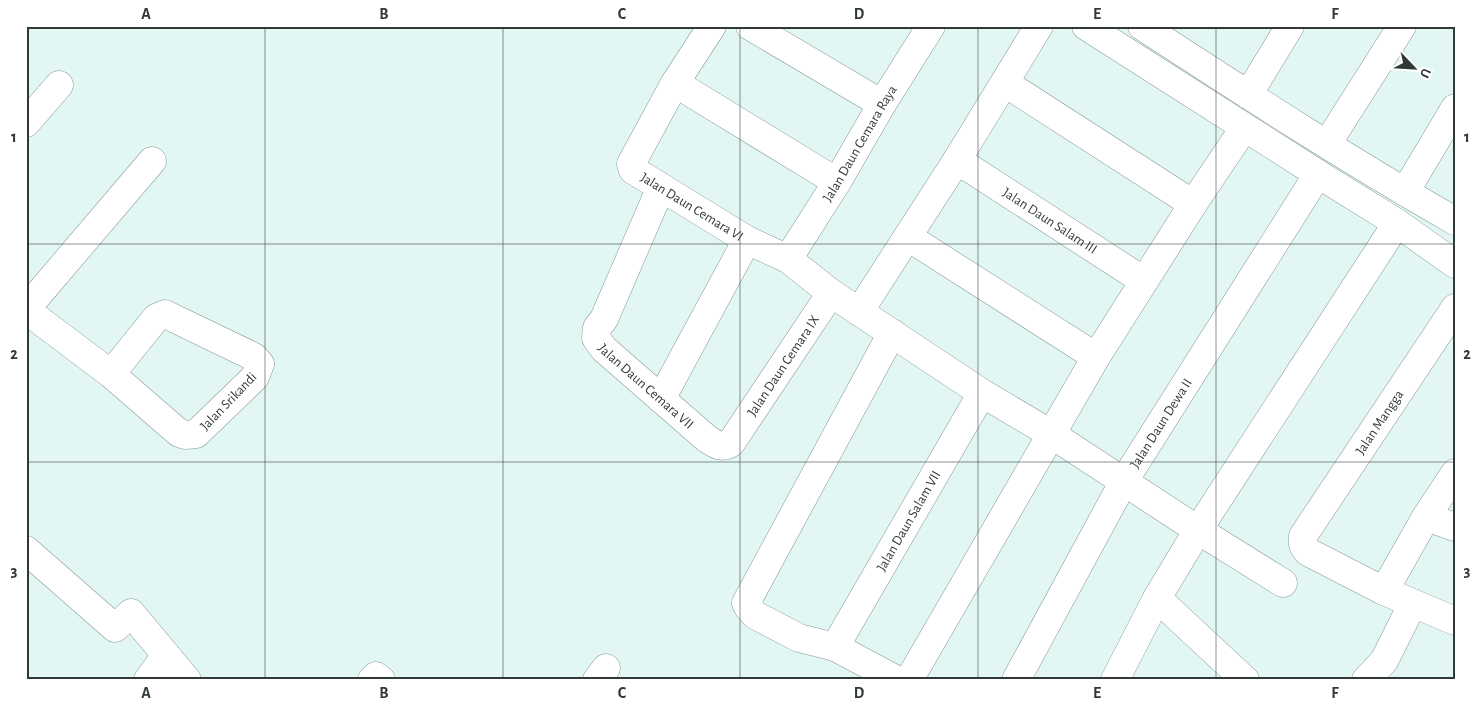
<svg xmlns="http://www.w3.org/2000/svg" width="1481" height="706" font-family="'Alegreya Sans',sans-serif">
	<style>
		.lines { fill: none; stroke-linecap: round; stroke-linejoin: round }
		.minor-casing { stroke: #869996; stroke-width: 29 }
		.minor { stroke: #fff; stroke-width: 28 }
		.grid { fill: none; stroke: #313938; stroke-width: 1; stroke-opacity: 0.55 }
		.labels { text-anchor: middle; stroke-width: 5; stroke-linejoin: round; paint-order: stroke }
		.street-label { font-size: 14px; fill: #313938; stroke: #fff }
		.neatline { fill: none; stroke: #313938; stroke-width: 2 }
		.grid-label { font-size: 16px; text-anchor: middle; font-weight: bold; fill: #313938 }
	</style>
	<rect width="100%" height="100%" fill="#e2f6f4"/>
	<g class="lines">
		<defs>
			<g id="minor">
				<path id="s1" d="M712 26 675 83 631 164 633 170 747 240 788 259 831 293 982 393 1051 434 1198 530 1283 583"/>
				<path d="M750 26 882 104"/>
				<path d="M1086 26 1318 174 1397 223 1455 264"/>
				<path d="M1142 26C1245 93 1348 160 1455 221"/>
				<path d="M675 83 837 182"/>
				<path d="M1005 83 1193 204"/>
				<path d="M1248 95 1290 26"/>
				<path d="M26 123 59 85"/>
				<path d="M1327 144 1402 26"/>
				<path id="s2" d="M957 160 1144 281"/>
				<path id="s3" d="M661 187 604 319 597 328 596 338 604 349 706 438C715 444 721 449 731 443L831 293"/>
				<path d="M1405 192 1455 108"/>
				<path d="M908 237 1096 357"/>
				<path id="s4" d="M788 259 837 182 882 104 931 26"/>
				<path d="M26 309 152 161"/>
				<path d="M26 310 111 374 179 433 185 435 196 434 255 377 260 364 254 357 165 314 156 318 111 374"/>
				<path d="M859 312 957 160 1039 26"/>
				<path d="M892 333 746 603 748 607 755 615 799 638 835 647 897 680"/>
				<path d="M661 399 747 240"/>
				<path d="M1455 473 1426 517 1455 527"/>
				<path d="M1426 517 1384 591 1455 621"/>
				<path d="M26 550 115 628 131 613 187 680"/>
				<path id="s5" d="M1384 591 1308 552 1303 545V536L1455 308"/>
				<path d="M1157 598 1245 680"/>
				<path id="s6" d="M835 647 982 393"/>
				<path d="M148 680 166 655"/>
				<path d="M372 680 376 676 381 680"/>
				<path d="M597 680 606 668"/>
				<path d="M909 680 1096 357 1193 204 1244 128"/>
				<path id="s7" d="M1016 680 1124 481 1318 174"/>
				<path d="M1115 680 1157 598 1198 530 1397 223"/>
				<path d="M1366 680 1384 661 1413 603"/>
			</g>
		</defs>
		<use href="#minor" class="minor-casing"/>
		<use href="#minor" class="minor"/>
	</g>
	<path class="grid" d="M265 26V680M503 26V680M740 26V680M978 26V680M1216 26V680M26 244H1455M26 462H1455"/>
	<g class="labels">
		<g class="street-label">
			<text dy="5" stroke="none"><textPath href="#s4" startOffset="136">Jalan Daun Cemara Raya</textPath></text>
			<text dy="5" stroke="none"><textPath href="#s1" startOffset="236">Jalan Daun Cemara VI</textPath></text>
			<text dy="5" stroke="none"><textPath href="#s2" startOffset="111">Jalan Daun Salam III</textPath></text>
			<text dy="5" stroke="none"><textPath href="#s3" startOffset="435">Jalan Daun Cemara IX</textPath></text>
			<text dy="5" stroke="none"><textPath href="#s3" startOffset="235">Jalan Daun Cemara VII</textPath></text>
			<text transform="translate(228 401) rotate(-46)" y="5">Jalan Srikandi</text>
			<text dy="5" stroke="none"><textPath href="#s5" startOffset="240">Jalan Mangga</textPath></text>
			<text dy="5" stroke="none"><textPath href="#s7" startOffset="295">Jalan Daun Dewa II</textPath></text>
			<text dy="5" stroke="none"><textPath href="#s6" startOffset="146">Jalan Daun Salam VII</textPath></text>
		</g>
	</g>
	<rect width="1481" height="706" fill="none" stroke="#ffffff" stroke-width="55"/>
	<g transform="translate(1414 68) rotate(115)" stroke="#ffffff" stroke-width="4" paint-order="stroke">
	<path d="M0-4L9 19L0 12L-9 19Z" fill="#313938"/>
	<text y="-8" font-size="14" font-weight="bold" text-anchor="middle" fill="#313938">U</text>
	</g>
	<rect x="28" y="28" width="1426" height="650" class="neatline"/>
	<g class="grid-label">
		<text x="146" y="19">A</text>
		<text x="384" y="19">B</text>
		<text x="622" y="19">C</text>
		<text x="859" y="19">D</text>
		<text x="1097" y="19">E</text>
		<text x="1335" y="19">F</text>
		<text x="14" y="142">1</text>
		<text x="1467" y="142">1</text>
		<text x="14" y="359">2</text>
		<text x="1467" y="359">2</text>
		<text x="14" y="576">3</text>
		<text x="1467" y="576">3</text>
		<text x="146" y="698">A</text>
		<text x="384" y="698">B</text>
		<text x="622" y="698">C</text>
		<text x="859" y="698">D</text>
		<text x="1097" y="698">E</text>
		<text x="1335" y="698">F</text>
	</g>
</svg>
